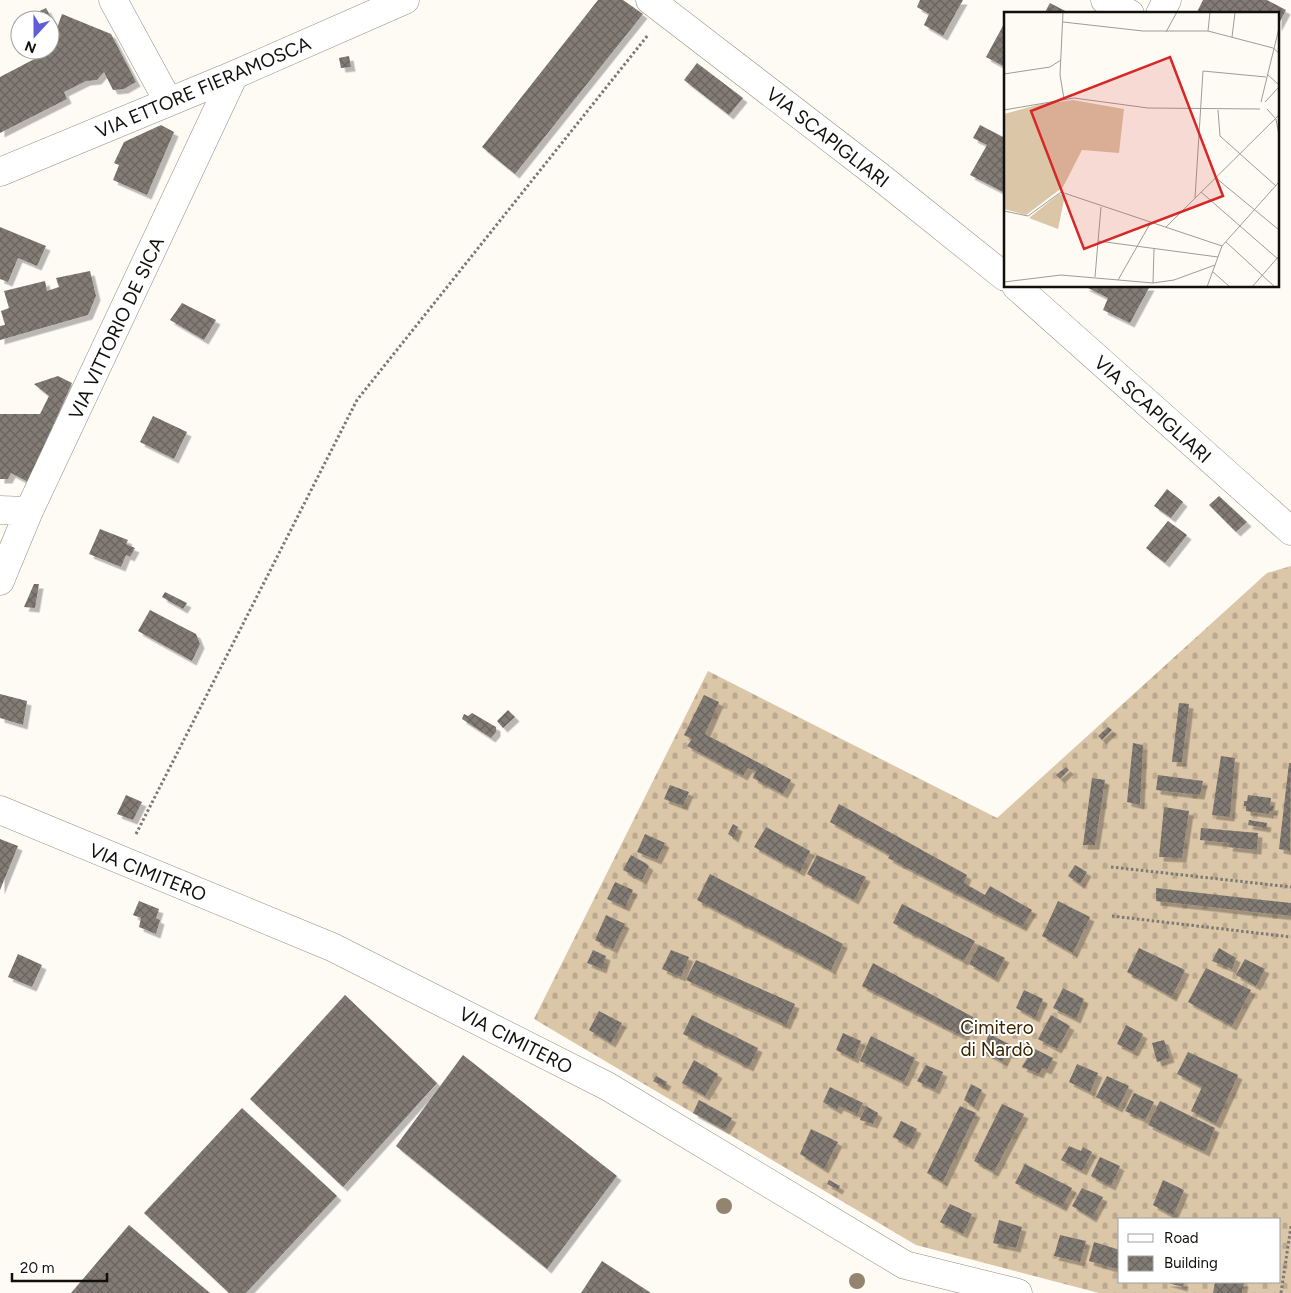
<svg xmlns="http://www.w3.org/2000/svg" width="1291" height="1293" font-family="Figtree,sans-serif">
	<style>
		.cemetery { fill: url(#cemetery-stones); fill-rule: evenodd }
		.building { fill: url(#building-cross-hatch); filter: url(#shadow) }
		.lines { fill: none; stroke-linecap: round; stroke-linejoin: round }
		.minor-casing { stroke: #938d84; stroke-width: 29 }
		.path { stroke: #7c7975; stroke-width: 3; stroke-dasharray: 2.5 2.5; stroke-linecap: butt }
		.minor { stroke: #fff; stroke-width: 28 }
		.tree { fill: #92846e }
		.labels { text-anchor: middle; stroke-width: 4; stroke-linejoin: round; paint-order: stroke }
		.street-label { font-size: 19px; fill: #110f0c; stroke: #fff }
		.park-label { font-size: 19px; fill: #392400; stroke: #fff }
		.inset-road { fill: none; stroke: #9f9c97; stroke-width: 1 }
		.view { fill: #d62828; fill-opacity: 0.15; stroke: #d62828; stroke-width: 2.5 }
		.inset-edge { fill: none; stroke: #110f0c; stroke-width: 2.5 }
	</style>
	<defs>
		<pattern id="cemetery-stones" width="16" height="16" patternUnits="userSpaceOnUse" patternTransform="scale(1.25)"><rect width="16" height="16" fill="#dbc6a8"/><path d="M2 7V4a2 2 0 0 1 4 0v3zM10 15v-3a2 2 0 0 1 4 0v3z" fill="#bba98f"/></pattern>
		<pattern id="building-cross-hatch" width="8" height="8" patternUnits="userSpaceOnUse" patternTransform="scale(1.25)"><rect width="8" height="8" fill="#827c74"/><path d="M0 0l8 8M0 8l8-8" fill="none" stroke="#69645e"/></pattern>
		<filter id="shadow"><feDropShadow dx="4.5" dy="4.5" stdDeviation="0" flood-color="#0004"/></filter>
	</defs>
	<rect width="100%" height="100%" fill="#fefaf4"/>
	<path class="cemetery" d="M1291 566V1293H1099L916 1245 534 1019 708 671 997 818 1267 573ZM1120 1219H1280V1282H1120Z"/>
	<path class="building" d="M598 0H623L643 14 515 174 482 147Z
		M920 0H963L943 36 924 25 929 14 917 7Z
		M1203 0H1267L1286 10 1277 27V14H1196Z
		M1050 3 1071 14H1044Z
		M46 8 57 28 62 14 111 34 136 82 124 89 113 90 104 72 97 80 86 81 64 92 67 99 0 133V77L44 54 42 50H50V20H28L27 17Z
		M1005 22V67L986 57Z
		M349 56 351 67 341 68 339 58Z
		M697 63 743 98 729 115 684 80Z
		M161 125 174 132 147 195 113 180 119 165 114 163 124 142Z
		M980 125 1005 138V193L970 175 987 145 973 138Z
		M0 227 46 246 37 266 18 258 8 282 0 279Z
		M90 271 96 296 88 315 0 340V326L5 325 1 311 9 308 4 291 45 281 47 291 59 287 56 278Z
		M1084 286H1150L1130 323 1103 310 1108 298Z
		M182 303 216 320 204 340 170 320Z
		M58 376 72 383 28 482 11 473 8 479H0V414H40L49 396 34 384Z
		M153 416 187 432 174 459 140 442Z
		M1167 489 1183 502 1171 518 1154 506Z
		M1219 496 1247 522 1236 532 1209 505Z
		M1168 521 1187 535 1165 563 1146 548Z
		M100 529 128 540 126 544 135 548 130 557 126 555 121 567 89 554Z
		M34 584H39L35 608 24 607Z
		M165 592 187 603 183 609 162 597Z
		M150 610 196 634 200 644 192 661 138 631Z
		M0 694 27 701 23 725 0 718Z
		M704 695 719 702 705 734 791 780 783 794 753 778 756 771 748 768 743 776 687 746 692 739 684 735Z
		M1179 703 1189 704 1182 762H1172Z
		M508 710 515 717 503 728 497 721Z
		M472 713 496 727V732L491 738 462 719 464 714 468 716Z
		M1108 727 1112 730 1102 740 1098 736Z
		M1133 743 1143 745 1140 805 1127 802Z
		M1221 756 1235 758 1230 817 1212 815Z
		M1289 763H1291L1290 851 1279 849Z
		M1066 767 1069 770 1060 779 1056 775Z
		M1158 775 1203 781 1200 795 1156 790Z
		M1092 778 1105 780 1095 845H1083Z
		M670 785 689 792 683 806 664 799Z
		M126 795 142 802 133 820 117 814Z
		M1248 795 1271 798 1270 806H1274L1273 811H1269V814L1246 811V806H1244V801H1247Z
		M839 804 967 875 964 883 985 895 990 886 1032 910 1022 927 888 858 890 855 830 822Z
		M1164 807 1189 811 1182 858 1159 857Z
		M1249 820 1267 823 1266 828 1248 825Z
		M733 824 738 827 734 838 728 834Z
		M766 827 810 851 800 872 754 847Z
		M1201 828 1258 833 1257 850 1228 847 1229 843 1200 840Z
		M645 834 665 843 657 860 637 852Z
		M0 839 18 846 0 890Z
		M631 855 645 863 649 866 642 880 623 870Z
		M817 855 866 877 854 900 807 874Z
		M1075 865 1087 872 1080 884 1068 876Z
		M710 874 843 944 831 970 697 900Z
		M615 882 633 890 625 907 607 899Z
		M1156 888 1291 903V916L1156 901Z
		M139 901 159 909 156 918 160 920 156 934 139 927 141 918 133 915Z
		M1058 901 1090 917 1073 953 1042 936Z
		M902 904 975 941 964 961 893 923Z
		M606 915 625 924 613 949 595 940Z
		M979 945 1005 958 994 978 969 964Z
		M1139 948 1185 970 1172 997 1127 972Z
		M1219 948 1236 958 1232 969 1212 961Z
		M593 950 606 956 602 969 587 963Z
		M671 950 689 957 681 977 662 969Z
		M18 954 42 965 32 987 8 977Z
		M1245 959 1265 969 1256 986 1236 975Z
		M696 960 795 1004 786 1025 686 980Z
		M873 963 973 1017 964 1037 862 986Z
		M1206 968 1251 990 1232 1026 1188 1002Z
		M1063 988 1084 999 1076 1019 1053 1008Z
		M1024 990 1043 999 1035 1018 1016 1008Z
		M345 995 437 1083 343 1187 250 1099Z
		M599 1011 622 1023 611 1043 589 1030Z
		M692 1015 758 1048 749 1067 683 1034Z
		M1051 1015 1070 1026 1057 1049 1038 1039Z
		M1126 1025 1143 1034 1134 1052 1117 1044Z
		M843 1033 861 1041 854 1059 836 1050Z
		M989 1034 1011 1045 1003 1062 982 1051Z
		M871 1036 915 1058 904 1082 860 1061Z
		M1164 1040 1170 1058 1157 1062 1152 1043Z
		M1033 1048 1053 1058 1047 1070 1042 1068 1039 1074 1022 1067Z
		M1188 1052 1238 1075 1216 1124 1191 1111 1202 1087 1177 1074Z
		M463 1055 617 1176 547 1269 396 1146Z
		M694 1060 718 1074 705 1096 682 1083Z
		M1077 1064 1098 1073 1090 1092 1069 1082Z
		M926 1065 943 1072 935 1090 917 1081Z
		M656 1076 667 1082 664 1087 653 1081Z
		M1107 1076 1129 1086 1118 1108 1096 1097Z
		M971 1084 982 1090 974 1107 964 1100Z
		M830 1087 863 1103 857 1114 839 1106 837 1110 823 1102Z
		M1134 1093 1154 1102 1145 1120 1125 1111Z
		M699 1100 732 1118 725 1130 693 1113Z
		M1160 1101 1215 1128 1205 1152 1148 1125Z
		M1002 1104 1024 1114 994 1172 974 1161Z
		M866 1106 878 1113 873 1124 860 1120Z
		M960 1106 976 1113 943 1182 927 1173Z
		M242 1108 337 1196 246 1293H229L144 1213Z
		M901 1121 917 1129 909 1145 893 1137Z
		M811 1129 838 1142 824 1169 800 1154Z
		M1069 1146 1081 1151 1083 1147 1092 1152 1082 1171 1061 1160Z
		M1100 1157 1120 1166 1111 1186 1091 1176Z
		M1025 1164 1072 1188 1062 1207 1015 1183Z
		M829 1180 840 1186 838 1190 827 1184Z
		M1163 1180 1184 1190 1173 1216 1153 1205Z
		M1082 1188 1103 1197 1092 1218 1072 1206Z
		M950 1204 972 1214 963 1234 940 1222Z
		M999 1220 1022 1227 1016 1248 993 1243Z
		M129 1225 210 1293H71Z
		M1060 1235 1086 1241 1080 1262 1054 1256Z
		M1094 1242 1120 1250V1270L1089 1261Z
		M602 1261 651 1293H581Z
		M1165 1282H1184L1183 1287Z
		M1215 1282H1244L1242 1293H1213Z"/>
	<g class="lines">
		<defs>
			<path id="minor" d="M113 0 168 101
				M650 0 879 176 1005 277
				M1105 0 1130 14
				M1160 14 1167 0
				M0 172 234 75 405 0
				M1016 286 1291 531
				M0 510 29 511
				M0 581 29 511 234 75
				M0 810 332 947 607 1086 905 1265 1018 1293"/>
		</defs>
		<use href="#minor" class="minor-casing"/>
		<path class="path" d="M136 834 357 400 648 35
			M1111 867 1291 887
			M1112 916 1291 937
			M1281 1293 1291 1226"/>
		<use href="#minor" class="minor"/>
	</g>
	<g class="tree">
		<circle cx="724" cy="1206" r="8"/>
		<circle cx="857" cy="1281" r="8"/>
	</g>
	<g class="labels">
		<g class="street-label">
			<text transform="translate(203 87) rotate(-23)" y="7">VIA ETTORE FIERAMOSCA</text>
			<text transform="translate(828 137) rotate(38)" y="7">VIA SCAPIGLIARI</text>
			<text transform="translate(116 328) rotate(-65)" y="7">VIA VITTORIO DE SICA</text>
			<text transform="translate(1153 409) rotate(42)" y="7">VIA SCAPIGLIARI</text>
			<text transform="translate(148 872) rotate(22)" y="7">VIA CIMITERO</text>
			<text transform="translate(516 1040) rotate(27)" y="7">VIA CIMITERO</text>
		</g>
		<g class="park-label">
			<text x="997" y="1034">Cimitero<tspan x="997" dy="22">di Nardò</tspan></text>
		</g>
	</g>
	<g transform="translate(1004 12)">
		<rect width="275" height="275" fill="#fefaf4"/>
		<path d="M55 182 61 183 54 217 25 206Z" fill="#dbc6a8"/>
		<path d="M69 88 120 97 115 141 78 138 59 175 22 203 0 197V102L37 92Z" fill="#dbc6a8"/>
		<path class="inset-road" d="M59 0 56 63 60 87M59 10 139 19H204L269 36 275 41M204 19 206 0M162 20 173 0M228 25 231 1M0 62 46 55 57 48M263 62 275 73M257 90 275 16M261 90 275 75M263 97 272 107 275 123M0 98 70 86 144 96 256 97M214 98 216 124 272 174M212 166 275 218M197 180 275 248M191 186 199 59 262 65M0 199 24 204 57 180 218 234M162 215 275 103M94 229 214 245M222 230 271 275M209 260 226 275M91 265 97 195M114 268 147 210M0 270 57 263 149 271 170 268 211 253M149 271 150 237M203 275 218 234 275 170M248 275 275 244"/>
		<path class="view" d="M166 45 219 184 80 237 27 99Z"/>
		<rect width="275" height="275" class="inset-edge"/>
	</g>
	<rect x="1118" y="1218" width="162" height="65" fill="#ffffff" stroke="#a09f9e"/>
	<rect x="1128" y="1234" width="25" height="8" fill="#ffffff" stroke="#a09f9e"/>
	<text x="1164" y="1243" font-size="15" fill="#110f0c">Road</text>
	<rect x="1128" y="1256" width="25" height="15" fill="url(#building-cross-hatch)" stroke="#a09f9e"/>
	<text x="1164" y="1268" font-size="15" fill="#110f0c">Building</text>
	<g transform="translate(35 35) rotate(201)"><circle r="24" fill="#ffffff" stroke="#a09f9e"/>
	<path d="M0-4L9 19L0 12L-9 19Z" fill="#605dd6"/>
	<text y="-8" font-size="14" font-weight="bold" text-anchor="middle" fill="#110f0c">N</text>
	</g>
	<path d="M12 1273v8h95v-8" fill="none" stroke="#110f0c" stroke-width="2.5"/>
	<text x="20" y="1273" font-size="15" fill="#110f0c" stroke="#ffffff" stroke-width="4" paint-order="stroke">20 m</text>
</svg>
